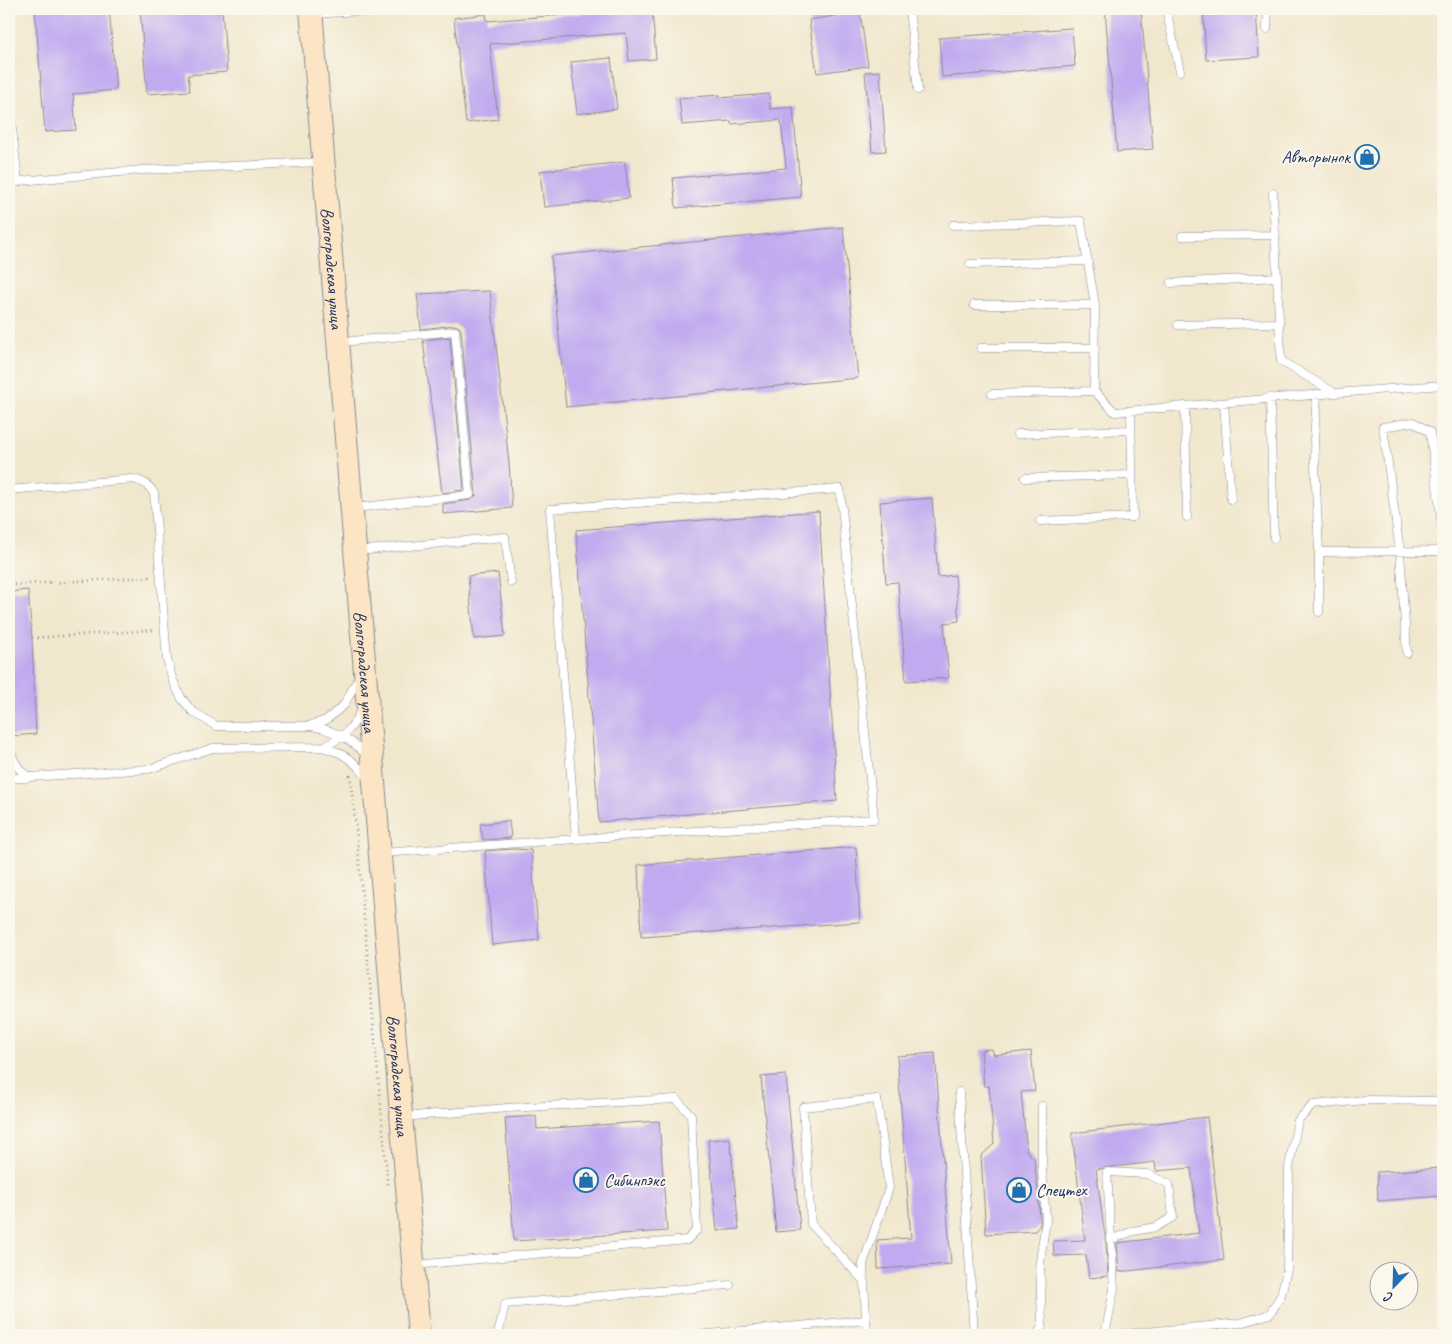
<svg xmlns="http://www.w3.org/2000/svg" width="1452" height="1344" font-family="Caveat,sans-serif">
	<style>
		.building { fill: #c1aaef }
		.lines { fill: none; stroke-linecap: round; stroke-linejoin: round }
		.service-casing { stroke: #868b96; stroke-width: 9 }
		.secondary-casing { stroke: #868b96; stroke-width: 24 }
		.path { stroke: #868b96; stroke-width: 2.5; stroke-dasharray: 1 4; stroke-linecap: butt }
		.service { stroke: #fff; stroke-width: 8 }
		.secondary { stroke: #fce5c4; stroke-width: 22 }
		.labels { text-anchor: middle; stroke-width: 4; stroke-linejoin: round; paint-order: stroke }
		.poi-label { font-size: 18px; fill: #1b2f5e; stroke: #fbf7ec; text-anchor: start }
		.street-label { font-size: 18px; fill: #1b2f5e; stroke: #fbf7ec }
	</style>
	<rect width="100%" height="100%" fill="#fbf7ec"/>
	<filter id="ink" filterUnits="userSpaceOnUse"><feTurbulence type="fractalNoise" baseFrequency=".02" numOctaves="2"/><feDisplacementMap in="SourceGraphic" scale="10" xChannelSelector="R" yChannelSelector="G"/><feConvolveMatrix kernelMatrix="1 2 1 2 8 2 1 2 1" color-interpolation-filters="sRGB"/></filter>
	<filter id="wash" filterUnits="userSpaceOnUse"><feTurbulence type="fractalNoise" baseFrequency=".0096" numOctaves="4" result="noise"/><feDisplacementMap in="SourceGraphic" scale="20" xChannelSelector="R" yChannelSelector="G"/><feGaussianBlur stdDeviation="1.12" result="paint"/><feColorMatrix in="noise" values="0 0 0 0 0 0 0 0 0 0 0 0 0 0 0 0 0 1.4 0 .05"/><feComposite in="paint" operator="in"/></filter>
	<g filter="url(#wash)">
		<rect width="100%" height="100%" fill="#f1e7cd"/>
		<g id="blocks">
			<path class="building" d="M35 9H109L116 90 73 94 76 130 45 132Z
				M140 9H222L227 72 188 75 190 91 147 94Z
				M637 9H652L656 59 629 61 626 33 490 44 498 119 466 123 454 18 486 14 487 21Z
				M1105 9H1141L1153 149 1117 152Z
				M1203 9H1256L1259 57 1206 60Z
				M860 12 868 66 817 73 809 20Z
				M1072 28 1075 66 942 77 939 38Z
				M611 58 617 109 577 114 571 62Z
				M880 71 886 151 872 152 865 72Z
				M769 94 770 109 793 107 801 197 676 208 673 178 786 168 781 120 731 124V121L682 125 679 98 720 95V98Z
				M625 162 629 198 544 207 540 171Z
				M843 227 858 378 566 407 551 256Z
				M490 291 509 463 512 508 443 514V504L471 500 476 495 461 330 459 327 455 325 421 329 417 294Z
				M450 337 464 490 442 493 423 340Z
				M932 498 938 577 955 575 959 621 944 623 949 678 906 681 898 582 886 583 880 502Z
				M819 511 837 801 599 822 576 530Z
				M498 573 505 636 474 639 468 576Z
				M28 590 32 638 36 734 11 736 9 711V592Z
				M509 821 511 838 483 840 480 824Z
				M856 847 860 922 641 937 638 865Z
				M512 849 531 850 539 940 492 945 485 851Z
				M992 1049 994 1055 1031 1051 1035 1091 1021 1092 1027 1152 1034 1158 1038 1191 1040 1220V1225L1035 1231 986 1234 981 1156 994 1144 989 1086H984L981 1050Z
				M935 1053 951 1264 878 1269 877 1240 911 1238 897 1056Z
				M786 1075 800 1230 776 1232 761 1077Z
				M536 1116 537 1129 659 1121 667 1231 514 1241 505 1118Z
				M1207 1117 1224 1260 1119 1272 1117 1243 1199 1233 1191 1168 1156 1171 1155 1162 1096 1169 1106 1244 1108 1276 1089 1278 1086 1255 1054 1256 1053 1241 1085 1240 1072 1133Z
				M730 1138 739 1229 717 1231 708 1140Z
				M1443 1168V1196L1378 1201 1377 1172Z"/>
		</g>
	</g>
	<g filter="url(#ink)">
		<use href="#blocks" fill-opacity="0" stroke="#868b96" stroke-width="1"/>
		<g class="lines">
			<defs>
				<path id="service" d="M909 9 918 90
					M1166 9 1180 71
					M313 14 386 9
					M1267 29 1268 9
					M9 123 12 128 18 182
					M9 182 142 170 321 162
					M1273 193 1281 361 1335 393 1443 385
					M953 225 1081 221 1095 305 1094 391 1115 412 1335 393
					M1182 236 1276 235
					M970 264 1088 261
					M1171 283 1277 277
					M974 305H1095
					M1178 325 1279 323
					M341 342 455 331 470 495 354 508
					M981 348H1095
					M992 394 1094 391
					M1317 394 1314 440 1319 552 1443 551
					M1270 398 1274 538
					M1224 403 1231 499
					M1185 406 1187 517
					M1017 434 1131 430
					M1025 478 1132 475
					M9 490 132 479C143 481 148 484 154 493L167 659 173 681 182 699 192 711 216 726H309L326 720 344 705 358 679
					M1040 521 1133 517 1131 411
					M357 551 505 537 511 582
					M1319 552V612
					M1407 653 1400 552 1383 427 1413 422 1430 432 1443 533
					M311 726C331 729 353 740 366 755
					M9 747C14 759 17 772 30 777L149 769 213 748 322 747 340 753 352 761 361 770 367 778
					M322 747C341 740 353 729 361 710
					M9 778H27
					M382 853 576 839 550 509 840 489 874 819 576 839
					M959 1092 974 1335
					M402 1117 507 1108 676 1099 691 1115 697 1230 687 1240 415 1265
					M864 1281 811 1224 803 1107 877 1099 889 1188 863 1264 867 1335
					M498 1335 505 1304 730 1285
					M697 1335 866 1320
					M1038 1335 1042 1325 1040 1261 1046 1220 1042 1169V1106
					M1105 1335 1114 1289 1107 1172 1147 1174 1169 1184 1173 1217 1156 1227 1133 1231 1110 1240
					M1115 1335 1240 1323 1270 1314 1281 1295 1287 1269 1289 1167 1298 1120 1313 1105 1365 1100 1443 1101"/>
				<g id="secondary">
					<path id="s1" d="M311 9 419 1335"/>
				</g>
			</defs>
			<use href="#service" class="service-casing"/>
			<use href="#secondary" class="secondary-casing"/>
			<path class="path" d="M9 585 152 577
				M32 638 155 630
				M350 775 356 828 388 1187"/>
			<use href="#service" class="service"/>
			<use href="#secondary" class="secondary"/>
		</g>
	</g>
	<defs>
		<symbol id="shop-ring" viewBox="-11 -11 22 22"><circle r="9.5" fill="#fbf7ec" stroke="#1f6fb2" stroke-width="1.5"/><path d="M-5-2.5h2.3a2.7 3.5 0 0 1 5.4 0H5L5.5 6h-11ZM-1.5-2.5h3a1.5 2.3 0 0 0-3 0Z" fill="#1f6fb2"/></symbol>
	</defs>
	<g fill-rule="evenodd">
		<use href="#shop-ring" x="1353" y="143" width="28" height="28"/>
		<use href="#shop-ring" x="572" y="1166" width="28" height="28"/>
		<use href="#shop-ring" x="1005" y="1176" width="28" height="28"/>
	</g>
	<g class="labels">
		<g class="poi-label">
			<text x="1350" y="163" text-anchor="end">Авторынок</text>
			<text x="604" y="1186">Сибинпэкс</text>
			<text x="1036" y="1196">Спецтех</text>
		</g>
		<g class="street-label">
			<text dy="6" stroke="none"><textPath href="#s1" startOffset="260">Волгоградская улица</textPath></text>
			<text dy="6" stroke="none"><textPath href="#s1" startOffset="665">Волгоградская улица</textPath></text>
			<text dy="6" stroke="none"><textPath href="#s1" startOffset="1070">Волгоградская улица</textPath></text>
		</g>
	</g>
	<rect width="1452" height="1344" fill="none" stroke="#fbf7ec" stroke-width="30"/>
	<g transform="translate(1394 1286) rotate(203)"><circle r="24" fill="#fbf7ec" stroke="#a1a7b3"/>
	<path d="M0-4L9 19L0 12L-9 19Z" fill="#1f6fb2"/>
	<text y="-8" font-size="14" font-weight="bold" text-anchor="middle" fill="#1b2f5e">С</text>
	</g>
</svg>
